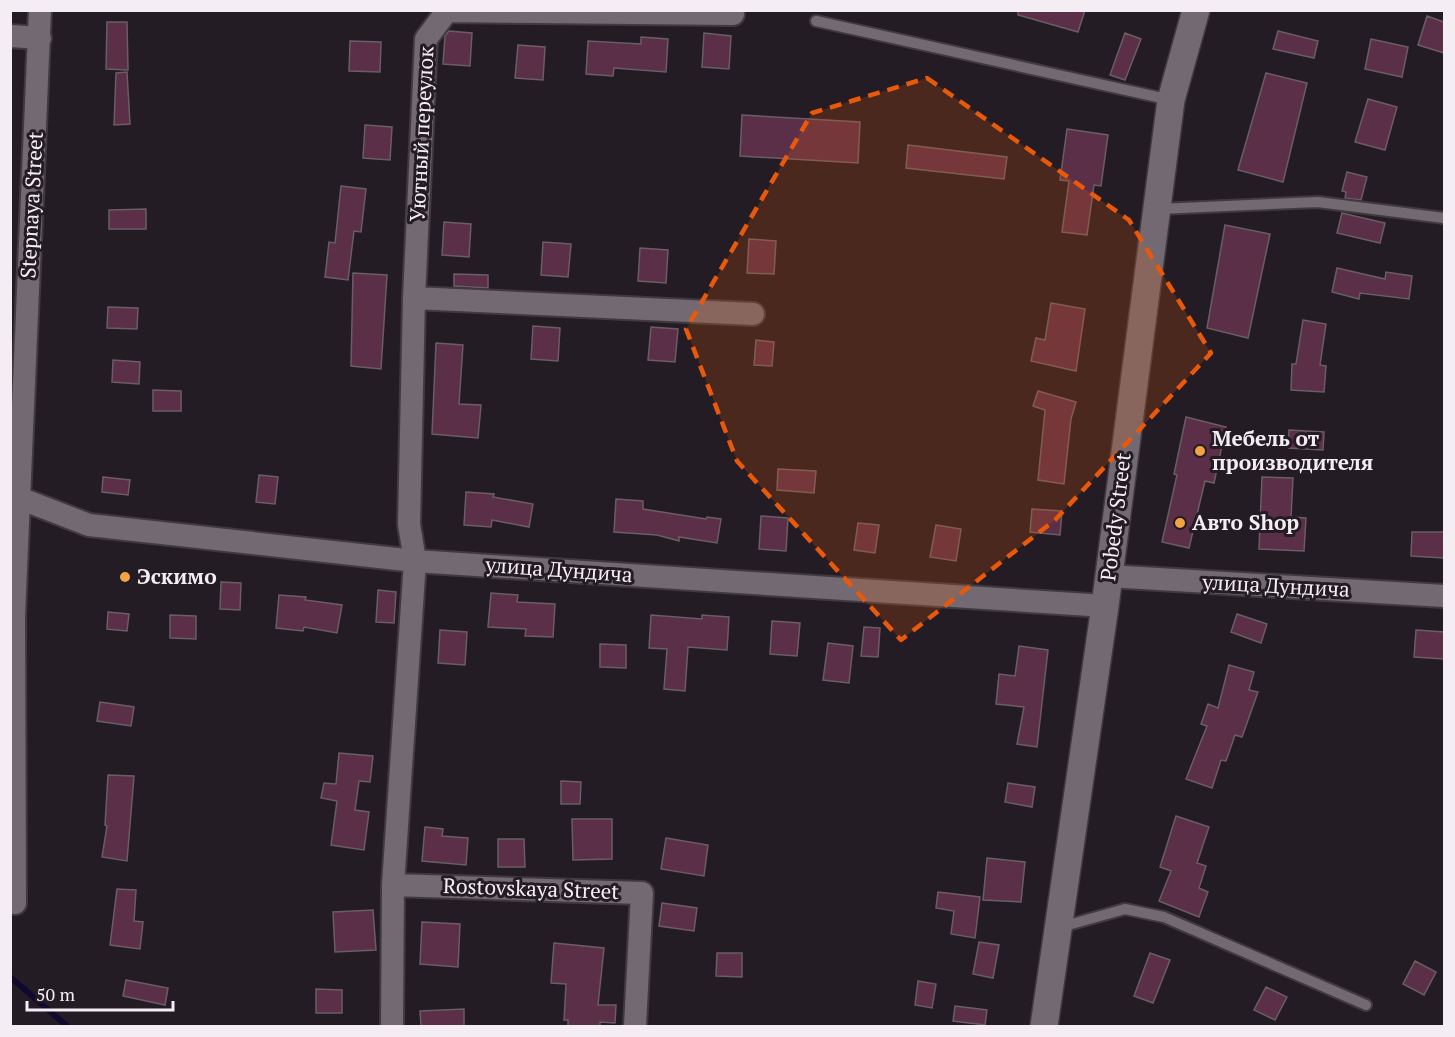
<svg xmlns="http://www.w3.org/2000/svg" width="1455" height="1037" font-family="'PT Serif',serif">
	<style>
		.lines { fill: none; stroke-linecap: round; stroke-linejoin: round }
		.stream { stroke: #10092e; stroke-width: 6 }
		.building { fill: #5b2f47; stroke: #6a5d63; stroke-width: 1.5 }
		.service-casing { stroke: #403a40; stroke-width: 14 }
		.minor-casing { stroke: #403a40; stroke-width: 26 }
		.tertiary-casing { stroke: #403a40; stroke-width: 30 }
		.service { stroke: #726972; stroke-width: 10 }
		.minor { stroke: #726972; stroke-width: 22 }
		.tertiary { stroke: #726972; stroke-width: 27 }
		.marked { fill: #e8590c; fill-opacity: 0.2; stroke: #e8590c; stroke-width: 4.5; stroke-dasharray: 12 8; stroke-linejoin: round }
		.poi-dot { fill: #f3a442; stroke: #241c24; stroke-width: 2 }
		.labels { text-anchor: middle; stroke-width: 6; stroke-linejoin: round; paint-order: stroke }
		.street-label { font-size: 21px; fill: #f4eef4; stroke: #241c24 }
		.poi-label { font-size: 21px; font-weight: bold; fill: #f4eef4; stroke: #241c24; text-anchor: start }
	</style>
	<rect width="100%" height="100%" fill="#241c24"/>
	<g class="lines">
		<path class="stream" d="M10 977 67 1026"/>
	</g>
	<path class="building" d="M1018 10H1085L1078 32 1018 15Z
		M1427 16 1444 22V53L1418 45Z
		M107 22H127L128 70 106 69Z
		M449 31 472 33 470 66 443 64 445 36Z
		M1278 31 1318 41 1314 58 1273 49Z
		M704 33 731 36 729 69 702 67Z
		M1125 33 1141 39 1125 80 1110 75Z
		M641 37 668 39 666 72 614 68 613 76 586 74 588 41 641 44Z
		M1371 39 1408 47 1402 77 1365 69Z
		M350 41 381 42 380 72 349 71Z
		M518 45 545 47 543 80 515 78Z
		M127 72 130 124 114 125 116 73Z
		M1266 73 1307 83 1283 182 1238 170Z
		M1368 99 1397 107 1385 150 1355 142Z
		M742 115 860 122 858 163 740 156Z
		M365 125 392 127 390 160 363 158Z
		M1067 129 1108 135 1101 186 1094 185 1087 235 1062 232 1069 181 1060 180Z
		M908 145 1007 157 1004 179 906 168Z
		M1347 172 1367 177 1361 200 1345 198 1346 192 1342 191Z
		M341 186 366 189 361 232 354 231 348 280 325 277 329 242 335 243Z
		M146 209V229H109V210Z
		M1342 213 1385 223 1380 243 1337 233Z
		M444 222 471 224 469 257 442 255Z
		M1225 225 1270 234 1248 338 1207 328Z
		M749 239 776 241 774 274 747 273Z
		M543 242 571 244 568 277 541 275Z
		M640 248 668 250 666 283 638 281Z
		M1337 268 1385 279 1386 272 1412 276 1409 299 1360 293 1359 299 1332 292Z
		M353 273 387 275 381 369 351 366Z
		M454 274 488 275V288L454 286Z
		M1051 303 1085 309 1076 371 1031 361 1036 338 1045 340Z
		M108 307 138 308 137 329 107 328Z
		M1303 320 1326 324 1320 365 1326 366 1324 392 1291 390 1292 364H1296Z
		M533 326 560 328 558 361 531 359Z
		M651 327 678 329 675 362 648 360Z
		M756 340 774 342 772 366 754 365Z
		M436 343 463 345 459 404 481 405 478 438 432 434Z
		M113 360 140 362 139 384 112 382Z
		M153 390 181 391V411H153Z
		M1038 391 1076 402 1071 419 1064 484 1038 480 1045 410 1033 406Z
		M1186 417 1226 427 1214 483 1205 481 1189 548 1162 542 1177 475 1174 474Z
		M1289 430 1324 432 1323 450 1288 448Z
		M778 469 816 471 814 493 777 490Z
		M259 475 278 477 275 504 256 502Z
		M103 477 130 480 128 495 102 492Z
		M1262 477 1293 478 1291 517 1306 518 1304 551 1259 549Z
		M466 492 494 494 493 497 533 504 529 527 492 520 491 527 464 525Z
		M616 499 643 501V509L706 519 707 517 721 519 717 543 679 537V541L657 535 614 532Z
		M1032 509 1062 511 1060 535 1030 532Z
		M761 516 788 518 786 551 759 549Z
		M858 523 879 525 875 553 854 550Z
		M936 525 961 529 956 561 930 557Z
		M1412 532H1444V558L1411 556Z
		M221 582 241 583 240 610 220 609Z
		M378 590 396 592 394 623 376 622Z
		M491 593 518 595 517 602 555 604 553 637 525 636 526 629 488 627Z
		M279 595 306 597 305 600 342 605 337 633 304 627 303 631 276 628Z
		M108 612 129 614 127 631 107 629Z
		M1237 614 1267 624 1261 643 1231 632Z
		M170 615 196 616V639L170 638Z
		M651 615 702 619V615L729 617 727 650 688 647 685 691 664 689 667 649 649 648Z
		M772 621 800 623 797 656 770 654Z
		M864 627 880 628 878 657 861 656Z
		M440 630 467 632 465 665 438 663Z
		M1416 630 1444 632V659L1414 657Z
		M828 643 853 646 849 683 823 680Z
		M600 644 626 645V668L600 667Z
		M1019 646 1048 650 1037 747 1017 744 1024 707 996 704 999 674 1015 676Z
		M1229 665 1254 672 1249 690 1258 692 1242 737 1235 735 1226 761 1221 760 1212 788 1186 779 1207 726 1201 724 1208 704 1218 708Z
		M100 702 134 707 131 726 97 721Z
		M339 753 373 756 370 782 359 781 355 810 369 812 364 850 331 845 337 801 321 798 324 783 336 784Z
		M108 775 134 776 127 861 102 857 107 826 105 825Z
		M561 781 581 782 580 804H561Z
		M1008 783 1035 787 1032 807 1005 802Z
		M1176 816 1209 827 1197 863 1206 866 1199 888 1208 892 1199 917 1159 901 1171 871 1160 867Z
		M572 819H612V859L573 860Z
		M425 827 443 829 442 836 468 838 466 865 422 861Z
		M666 838 708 845 704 876 661 869Z
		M498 839H524L525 867H498Z
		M987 858 1025 862 1021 902 983 900Z
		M117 889 136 890 134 921 143 922 140 949 110 945Z
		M938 892 980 897 975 938 951 934 954 911 936 908Z
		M662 903 697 908 694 931 659 926Z
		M373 910 376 950 335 952 333 912Z
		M422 922 460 924 458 967 420 964Z
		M979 942 999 945 993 978 973 974Z
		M554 943 604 948 598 1005H616L615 1023 600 1022V1026H568V1020H564L566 984 551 983Z
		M717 953H742V977L716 976Z
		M1150 953 1170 960 1153 1003 1134 996Z
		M1415 961 1436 972 1424 995 1403 984Z
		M126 980 168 988 165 1005 123 996Z
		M918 981 936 984 932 1008 915 1005Z
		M1266 987 1287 997 1275 1020 1254 1010Z
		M316 989 342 990V1013H316Z
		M955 1006 987 1010 985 1025 953 1021Z
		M464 1009V1026H421L420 1011Z"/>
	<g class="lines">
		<defs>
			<path id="service" d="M816 21 1171 100
				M1158 209 1318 202 1444 218
				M1061 927 1125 909 1164 917 1366 1005"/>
			<path id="minor" d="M10 36 40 38
				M414 298 753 314
				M19 498 89 525 415 561 1105 606
				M1108 576 1444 596
				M393 885 642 893 635 1026
				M15 903 14 616 40 10
				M392 1026 393 885 415 561 409 524 414 298 426 39 447 11 733 14"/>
			<path id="tertiary" d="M1044 1026 1105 606 1171 100 1196 10"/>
		</defs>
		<use href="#service" class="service-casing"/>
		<use href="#minor" class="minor-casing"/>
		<use href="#tertiary" class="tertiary-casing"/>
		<use href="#service" class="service"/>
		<use href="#minor" class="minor"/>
		<use href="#tertiary" class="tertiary"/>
	</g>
	<path class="marked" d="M927 78 1129 220 1211 353 1055 520 901 640 737 461 686 329 812 113Z"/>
	<g class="poi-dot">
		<circle cx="1200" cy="451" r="6"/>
		<circle cx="1180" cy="523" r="6"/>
		<circle cx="125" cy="577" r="6"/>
	</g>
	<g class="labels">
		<g class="street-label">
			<text transform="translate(422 134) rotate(-87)" y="7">Уютный переулок</text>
			<text transform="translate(32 205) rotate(-87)" y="7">Stepnaya Street</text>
			<text transform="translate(1116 517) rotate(-83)" y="7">Pobedy Street</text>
			<text transform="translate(559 570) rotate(4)" y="7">улица Дундича</text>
			<text transform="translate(1276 586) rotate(3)" y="7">улица Дундича</text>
			<text transform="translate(531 889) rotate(2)" y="7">Rostovskaya Street</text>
		</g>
		<g class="poi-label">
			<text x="1212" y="446">Мебель от<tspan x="1212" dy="24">производителя</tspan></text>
			<text x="1192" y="530">Авто Shop</text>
			<text x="137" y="584">Эскимо</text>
		</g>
	</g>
	<rect width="1455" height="1037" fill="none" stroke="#f4eef4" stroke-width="24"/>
	<path d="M27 1001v9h146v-9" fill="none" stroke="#f4eef4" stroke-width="3"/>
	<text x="36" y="1001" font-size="18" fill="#f4eef4" stroke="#241c24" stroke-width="4.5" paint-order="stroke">50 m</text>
</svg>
